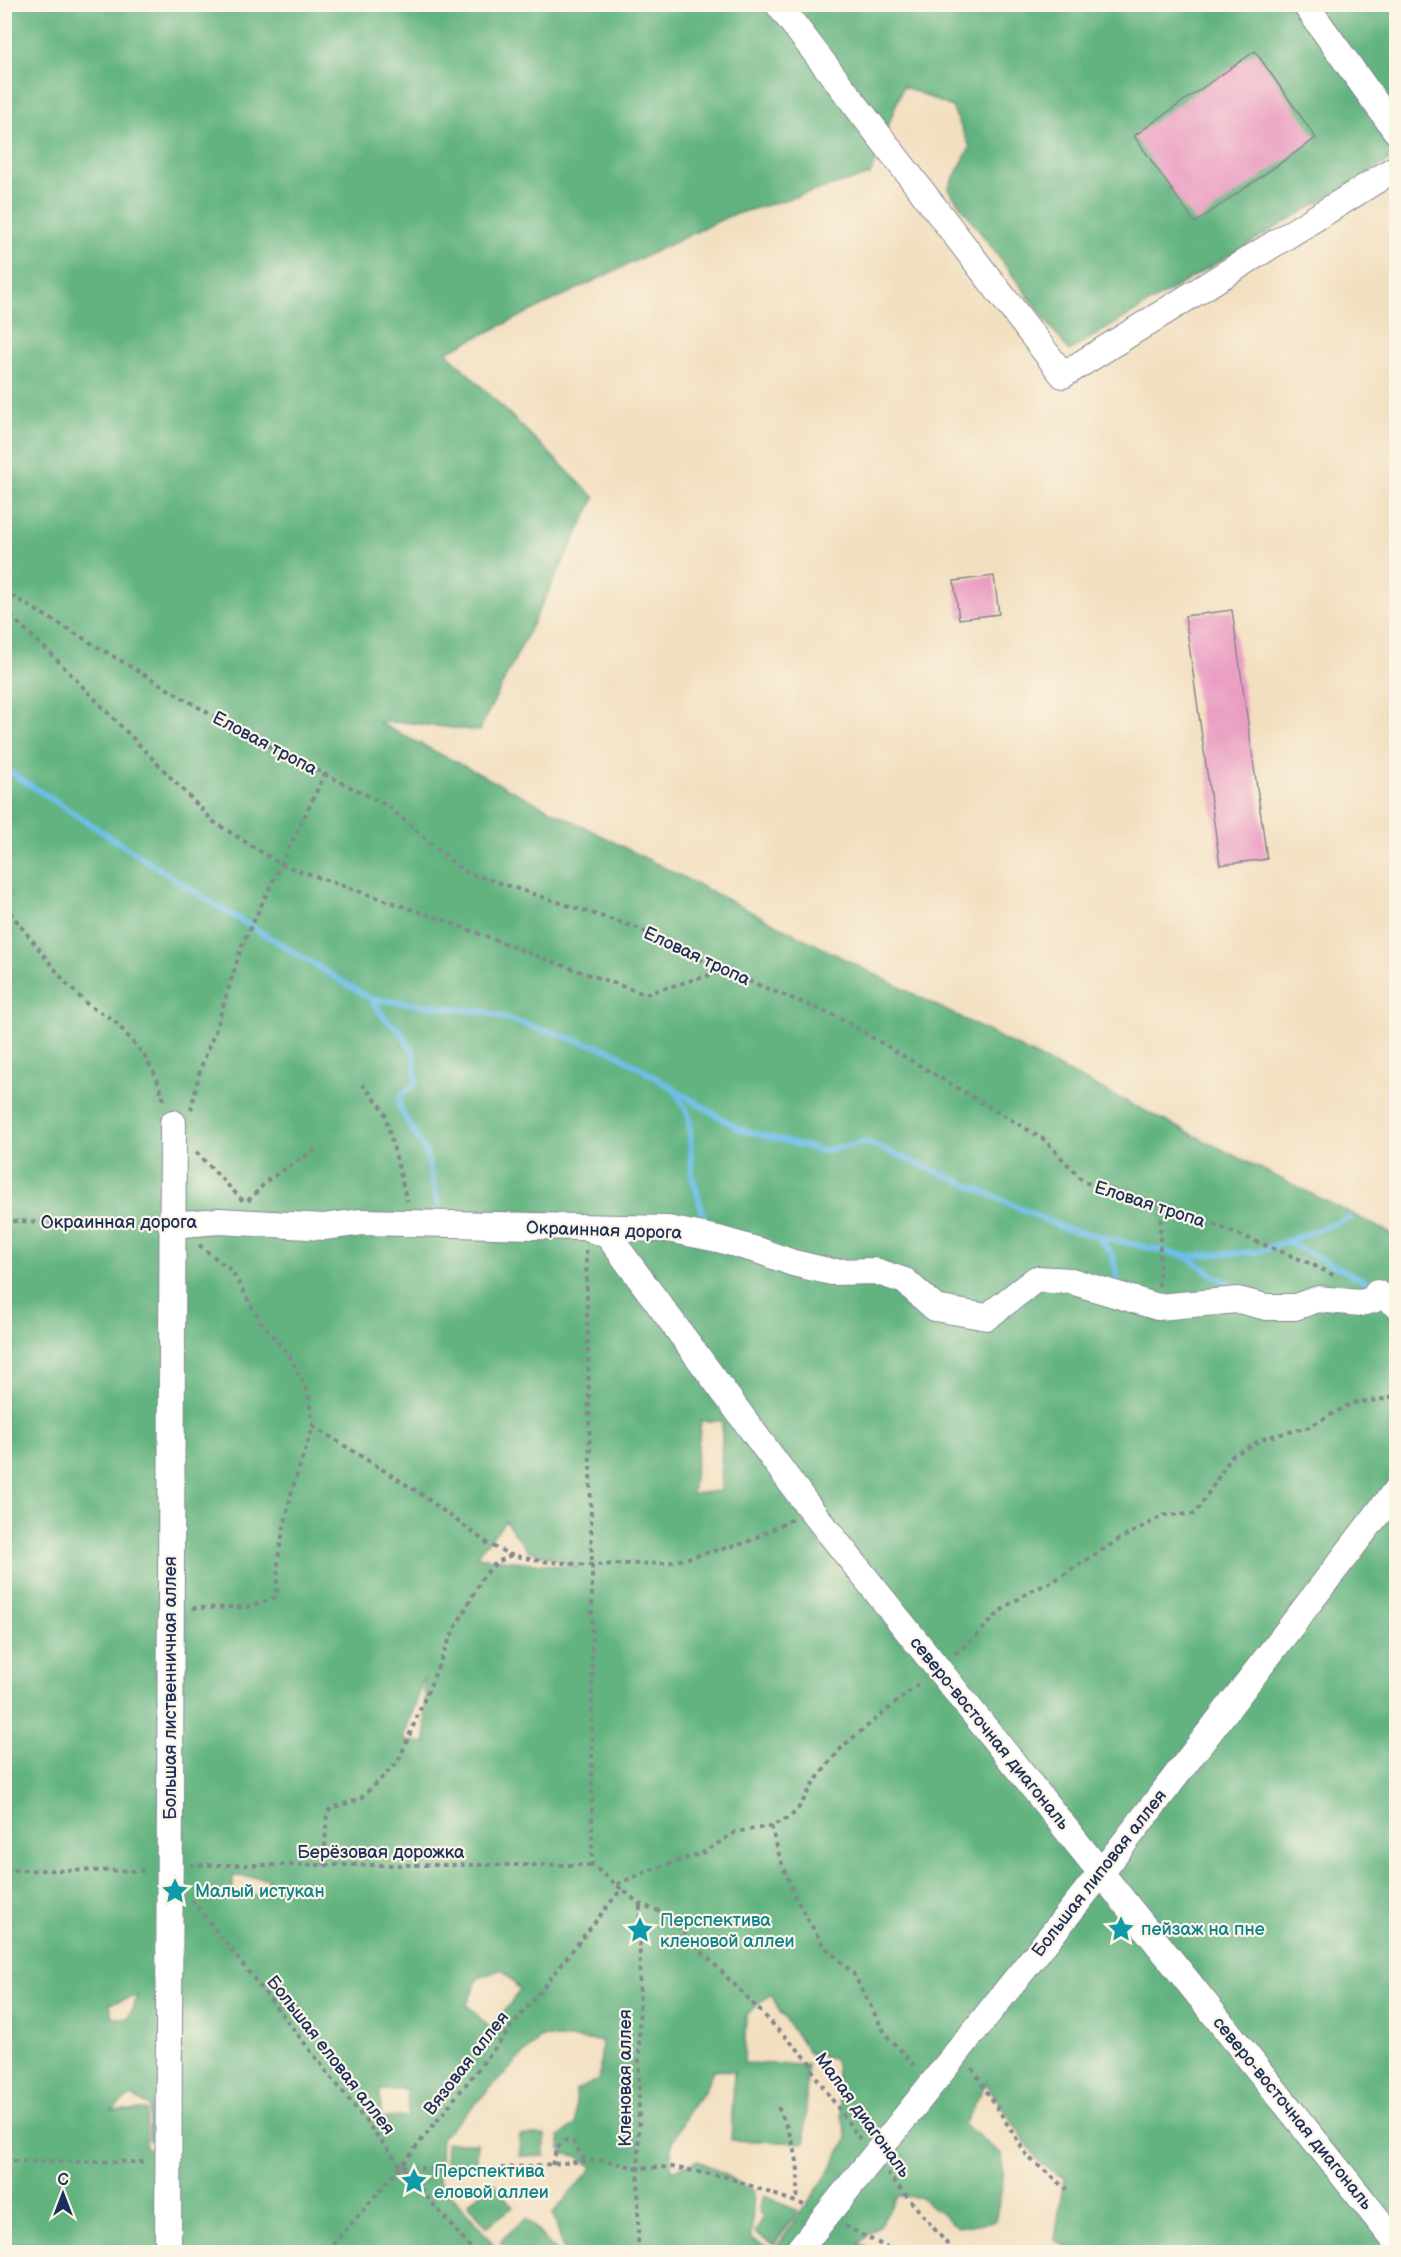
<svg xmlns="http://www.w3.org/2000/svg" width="1401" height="2257" font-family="'Balsamiq Sans',sans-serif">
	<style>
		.forest { fill: #62b380; stroke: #3e716f; stroke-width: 1.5; fill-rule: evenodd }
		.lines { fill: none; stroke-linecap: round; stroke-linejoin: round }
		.stream { stroke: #6ebee9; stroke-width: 6 }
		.building { fill: #ea9ec2 }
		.minor-casing { stroke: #86878f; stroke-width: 28 }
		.path { stroke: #86878f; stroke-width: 4; stroke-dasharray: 4.5 4.5; stroke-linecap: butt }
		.minor { stroke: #fff; stroke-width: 26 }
		.labels { text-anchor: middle; stroke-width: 4.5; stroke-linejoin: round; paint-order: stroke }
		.street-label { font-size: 18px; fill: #1b2f5e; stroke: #fcf5e5 }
		.culture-label { font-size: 18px; fill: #0d838f; stroke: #fcf5e5; text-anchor: start }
	</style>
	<rect width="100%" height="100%" fill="#fcf5e5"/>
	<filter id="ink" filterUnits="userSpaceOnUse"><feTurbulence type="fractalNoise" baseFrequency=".0167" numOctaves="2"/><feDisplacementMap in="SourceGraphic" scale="12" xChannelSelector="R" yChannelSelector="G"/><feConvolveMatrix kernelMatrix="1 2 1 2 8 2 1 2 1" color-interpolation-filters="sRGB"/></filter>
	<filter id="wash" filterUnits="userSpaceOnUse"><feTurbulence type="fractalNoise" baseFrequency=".008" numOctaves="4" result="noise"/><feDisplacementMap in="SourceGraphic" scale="24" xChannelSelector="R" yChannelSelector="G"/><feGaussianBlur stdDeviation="1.35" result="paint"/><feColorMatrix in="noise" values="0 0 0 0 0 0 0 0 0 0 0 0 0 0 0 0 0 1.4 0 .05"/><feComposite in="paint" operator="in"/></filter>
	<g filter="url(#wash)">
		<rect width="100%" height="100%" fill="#f2dfc0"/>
		<path class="forest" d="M5 5H1396V156L1069 351 948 189 970 147 952 107 903 86 870 175 729 216 446 352 595 498 479 731 401 722 379 723 1119 1098 1396 1236V2252H1144L1137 2246 1117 2252H1076L1055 2240 1064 2178 1039 2162 986 2083 964 2124 1002 2155V2188L995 2221 958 2227 920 2197 897 2196 880 2225 858 2244 876 2252H564L553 2213 593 2167 577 2156 562 2153 559 2137 576 2124V2090L599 2080 602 2041 541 2037 441 2138 439 2180 500 2252H5ZM701 1421H722L721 1491 692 1494ZM505 1521 528 1550 579 1568 476 1557ZM424 1678 426 1743 403 1740ZM233 1876 268 1878 267 1896 233 1895ZM502 1969 520 1990 491 2029 467 2005 478 1978ZM771 1994 780 2012 810 2054 832 2059 836 2064 839 2099 847 2139 825 2178 774 2251 751 2238 754 2191 698 2160 671 2171V2145L690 2108 704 2092 713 2070 734 2071 731 2140 805 2143 807 2065 744 2063 746 2015ZM138 1996 128 2018H112L110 2003ZM380 2090H407L408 2117 381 2118ZM131 2095 149 2106V2140L160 2141V2150L146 2149V2110H112Z
			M520 2135H545V2156H519Z
			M446 2143H477V2168L445 2167Z
			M494 2183 513 2207 486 2227 468 2203Z
			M764 2196 798 2211 774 2245 755 2232 764 2217 759 2211Z
			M526 2218 556 2252H509L500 2241Z"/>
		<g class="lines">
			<path class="stream" d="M4 768 201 896 371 999 485 1012 612 1051 739 1129 822 1151 867 1142 984 1192 1065 1229 1186 1256 1257 1252 1350 1218
				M371 999 386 1020 399 1030 414 1053 416 1083 400 1096V1109L426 1153 439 1208
				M674 1089 689 1115 692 1175 706 1224
				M1096 1236 1112 1253 1119 1285
				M1285 1241 1375 1286
				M1186 1256 1216 1277 1241 1290"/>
		</g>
		<g id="blocks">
			<path class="building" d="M1255 51 1316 138 1195 223 1134 136Z
				M994 576 999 614 959 619 954 581Z
				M1232 610 1267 859 1220 865 1185 616Z"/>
		</g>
	</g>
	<g filter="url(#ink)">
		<use href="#blocks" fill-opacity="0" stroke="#86878f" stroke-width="1.5"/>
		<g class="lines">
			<defs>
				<path id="minor" d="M778 4 1063 375 1396 168
					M1305 4 1396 131
					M171 1225 219 1221 324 1227 362 1222 668 1229 718 1239 760 1251 793 1263 832 1272 875 1271 905 1281 935 1308 987 1317 1036 1279 1071 1281 1158 1307 1238 1300 1266 1307H1295L1318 1299 1360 1303 1373 1300 1377 1293 1396 1304
					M586 1228 607 1234 808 1506 1396 2242
					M168 2252 173 1123
					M797 2252 1101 1873 1396 1490"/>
			</defs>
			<use href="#minor" class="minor-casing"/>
			<path class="path" d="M4 591 230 726 388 806 463 871 637 928 724 971 838 1017 1045 1140 1084 1182 1161 1203 1309 1263 1337 1277
				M4 610 52 655 214 822 282 865 446 921 550 961 645 994 723 971
				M4 905 65 982 89 1006 114 1020 144 1055 156 1076 165 1103
				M362 1084 384 1110 407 1201
				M191 1110 200 1070 216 1029 242 945 325 774
				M196 1152 243 1201
				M248 1201 269 1179 315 1150
				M4 1221 151 1224
				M586 1250 592 1570V1865L640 1904 659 1911 677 1926 810 2062 814 2074 860 2139
				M1159 1286 1161 1203
				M313 1426 418 1492 490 1545 511 1555 540 1561 589 1565 668 1563 745 1543 793 1519
				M192 1608 248 1607 276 1597 279 1551 292 1490 313 1426 308 1393 289 1355 260 1321 232 1271 199 1245
				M955 1654 975 1637 1005 1607 1031 1591 1052 1582 1118 1540 1164 1515 1195 1514 1232 1456 1265 1438 1309 1427 1352 1403 1385 1399 1396 1395
				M771 1826 781 1861 796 1899 823 1945 853 1973 886 2035 917 2068
				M190 1865H592
				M324 1865 327 1812 331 1808 360 1799 398 1762 451 1636 484 1575 496 1563 511 1555
				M4 1870 148 1871
				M4 1879 9 1870
				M617 1884 648 1871 705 1852 735 1832 771 1826 790 1817 798 1809 815 1781 843 1746 921 1682
				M192 1900 401 2166 474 2252
				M972 2068 1028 2157 1067 2189
				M778 2107C795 2144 801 2161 797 2201
				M4 2161 147 2162
				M552 2165 557 2148 566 2140 573 2142 585 2161
				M402 2166 454 2172 601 2160 638 2168 672 2167 726 2177 807 2206
				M887 2173 954 2252
				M845 2226 896 2252
				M327 2252 401 2166 622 1888
				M638 2252 640 1904"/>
			<use href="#minor" class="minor"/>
		</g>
	</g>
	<defs>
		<symbol id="sight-bare" viewBox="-9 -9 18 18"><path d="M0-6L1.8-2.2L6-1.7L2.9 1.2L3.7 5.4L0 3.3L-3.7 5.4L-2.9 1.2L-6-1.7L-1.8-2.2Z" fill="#0f9aa8" stroke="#fcf5e5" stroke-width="2.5" paint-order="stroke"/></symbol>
	</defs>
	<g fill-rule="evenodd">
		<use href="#sight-bare" x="156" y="1872" width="38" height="38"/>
		<use href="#sight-bare" x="1102" y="1910" width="38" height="38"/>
		<use href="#sight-bare" x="621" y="1911" width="38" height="38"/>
		<use href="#sight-bare" x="395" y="2162" width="38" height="38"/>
	</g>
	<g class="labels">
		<g class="street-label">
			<text transform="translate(265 743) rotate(28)" y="6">Еловая тропа</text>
			<text transform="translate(697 956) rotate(25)" y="6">Еловая тропа</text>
			<text transform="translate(1150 1204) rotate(18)" y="6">Еловая тропа</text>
			<text x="119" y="1228">Окраинная дорога</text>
			<text transform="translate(604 1230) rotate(2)" y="6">Окраинная дорога</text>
			<text transform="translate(170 1688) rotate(-90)" y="6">Большая лиственничная аллея</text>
			<text transform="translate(990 1733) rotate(51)" y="6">северо-восточная диагональ</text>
			<text x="381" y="1858">Берёзовая дорожка</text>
			<text transform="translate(1099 1873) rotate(-52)" y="6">Большая липовая аллея</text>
			<text transform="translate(331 2055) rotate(52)" y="6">Большая еловая аллея</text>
			<text transform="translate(466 2063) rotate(-52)" y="6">Вязовая аллея</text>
			<text transform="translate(625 2078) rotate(-90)" y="6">Кленовая аллея</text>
			<text transform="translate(1293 2113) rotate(51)" y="6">северо-восточная диагональ</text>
			<text transform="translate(863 2115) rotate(54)" y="6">Малая диагональ</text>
		</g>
		<g class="culture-label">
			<text x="195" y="1897">Малый истукан</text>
			<text x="660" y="1926">Перспектива<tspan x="660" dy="21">кленовой аллеи</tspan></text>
			<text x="1141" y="1935">пейзаж на пне</text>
			<text x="434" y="2177">Перспектива<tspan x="434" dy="21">еловой аллеи</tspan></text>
		</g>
	</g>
	<rect width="1401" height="2257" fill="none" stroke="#fcf5e5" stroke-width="24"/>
	<g transform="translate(63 2194)" stroke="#fcf5e5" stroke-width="4.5" paint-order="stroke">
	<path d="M0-4.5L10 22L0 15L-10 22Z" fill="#1b2f5e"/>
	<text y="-9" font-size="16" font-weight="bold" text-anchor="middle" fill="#1b2f5e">С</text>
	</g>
</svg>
